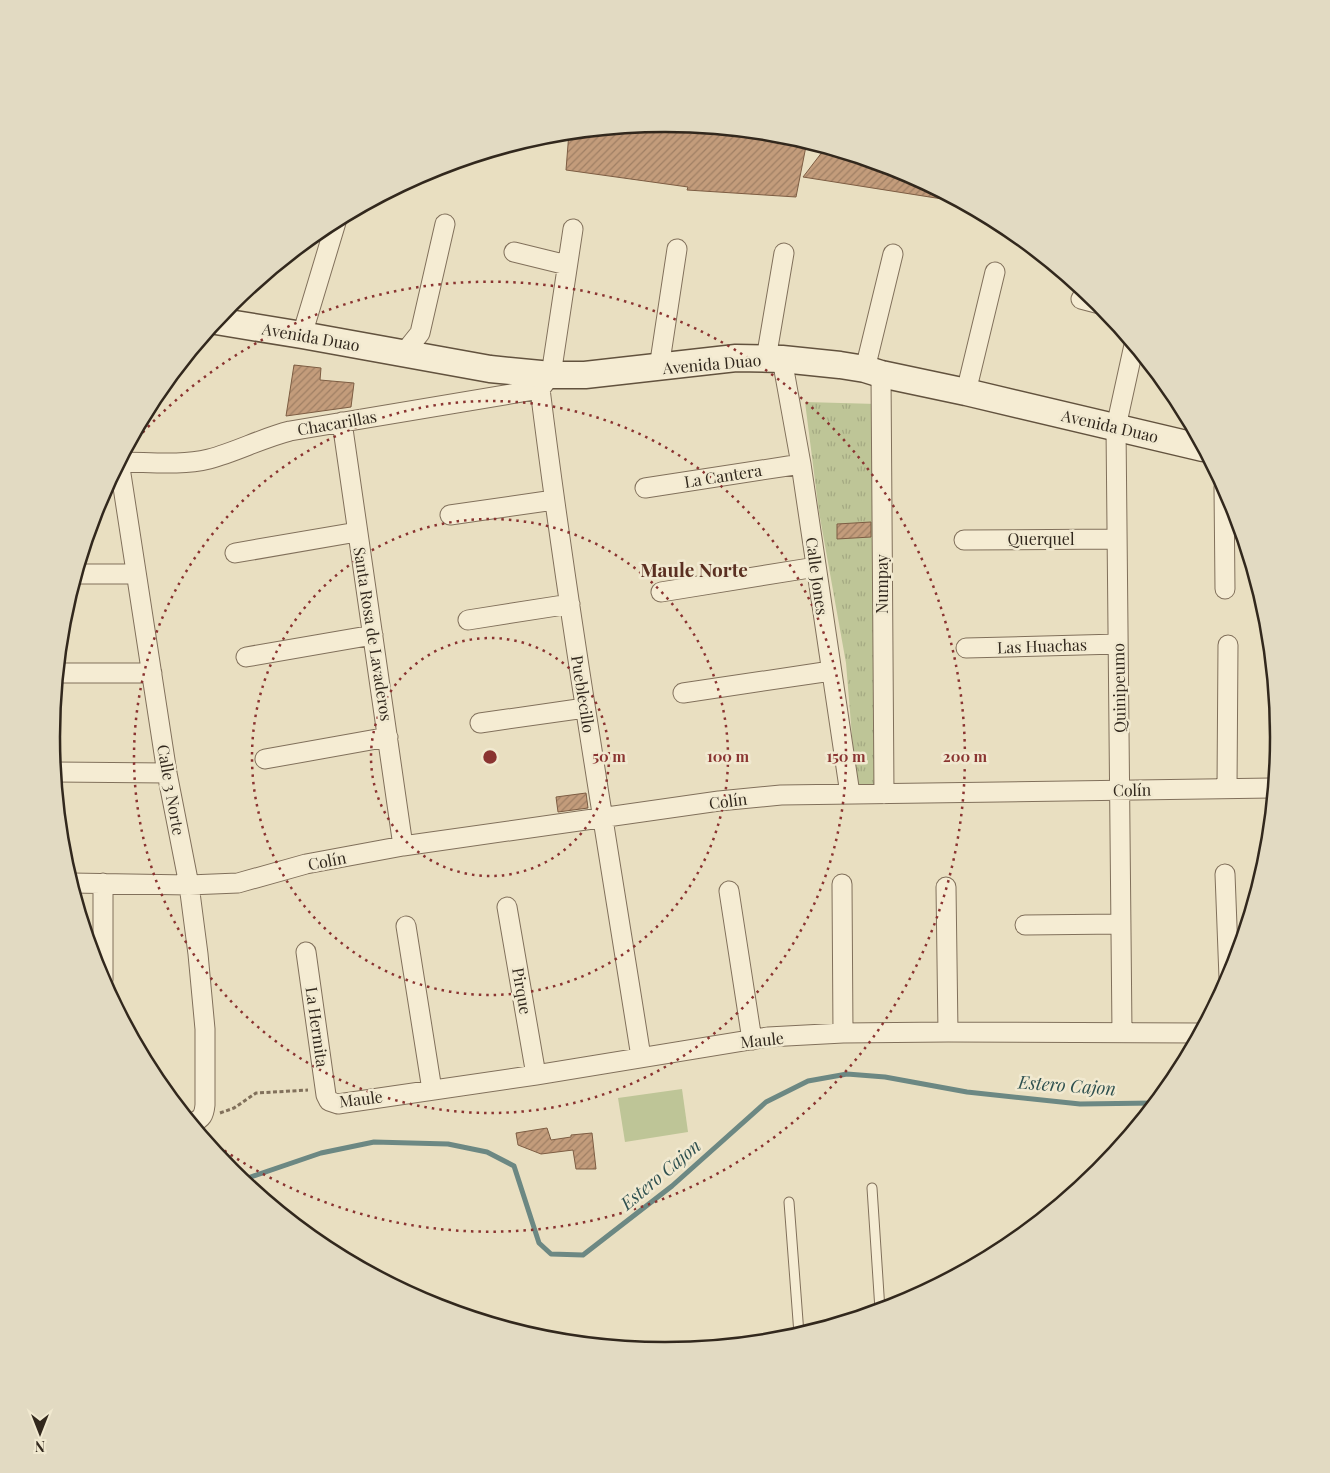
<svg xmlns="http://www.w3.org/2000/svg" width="1330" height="1473" font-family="'Playfair Display',serif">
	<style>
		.park { fill: url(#park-tufts) }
		.garden { fill: #bec597 }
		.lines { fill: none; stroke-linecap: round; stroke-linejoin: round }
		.stream { stroke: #6c8883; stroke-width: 5 }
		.building { fill: url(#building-hatch); stroke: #7d5d43 }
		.lane-casing { stroke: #81705b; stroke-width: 11 }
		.street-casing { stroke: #81705b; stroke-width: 21 }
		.secondary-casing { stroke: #62523e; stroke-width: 29 }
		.path { stroke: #81705b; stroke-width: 3; stroke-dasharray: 4 2.5; stroke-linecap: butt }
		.lane { stroke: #f5ecd3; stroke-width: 9 }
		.street { stroke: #f5ecd3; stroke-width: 19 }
		.secondary { stroke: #f5ecd3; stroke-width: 26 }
		.ring { fill: none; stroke: #8a3431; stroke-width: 2.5; stroke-dasharray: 2.5 5 }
		.labels { text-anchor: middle; stroke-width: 5; stroke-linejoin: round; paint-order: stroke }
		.street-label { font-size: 16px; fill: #32281d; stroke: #f1e9d0 }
		.water-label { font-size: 18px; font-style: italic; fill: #2e504f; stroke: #f1e9d0 }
		.quarter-label { font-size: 19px; font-weight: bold; fill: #5a2f21; stroke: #f1e9d0 }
		.rim { fill: none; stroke: #32281d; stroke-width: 2.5 }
		.centre { fill: #8a3431; stroke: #f1e9d0; stroke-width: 2.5 }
		.ring-label { font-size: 15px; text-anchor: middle; font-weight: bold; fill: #8a3431; stroke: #f1e9d0; stroke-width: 5; stroke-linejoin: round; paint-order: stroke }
	</style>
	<defs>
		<pattern id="park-tufts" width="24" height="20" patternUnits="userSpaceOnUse" patternTransform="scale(1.25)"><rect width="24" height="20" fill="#bec597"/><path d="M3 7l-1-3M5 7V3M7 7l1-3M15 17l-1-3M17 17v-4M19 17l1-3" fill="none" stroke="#a4a982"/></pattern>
		<pattern id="building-hatch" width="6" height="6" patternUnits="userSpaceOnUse" patternTransform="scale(1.25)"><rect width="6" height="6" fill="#c39c7b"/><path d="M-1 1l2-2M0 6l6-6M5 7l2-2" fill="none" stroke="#9f7f64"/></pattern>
	</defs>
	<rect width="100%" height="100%" fill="#e9dfc1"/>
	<path class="park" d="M805 402 877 404 878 785H856L846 663 819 512Z"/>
	<path class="garden" d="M682 1089 688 1132 625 1142 618 1098Z"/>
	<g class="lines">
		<path class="stream" d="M242 1180 321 1153 374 1142 448 1144 487 1152 514 1166 539 1243 551 1254 583 1255 672 1186 766 1102 808 1081 847 1074 885 1077 967 1092 1080 1104 1154 1103"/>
	</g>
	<path class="building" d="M665 123 785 135 807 141 796 197 687 190 688 187 566 170 569 132Z
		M826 147 900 170 955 199V201L803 177Z
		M294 365 321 368 320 380 354 383 351 407 286 416Z
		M871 522V537L837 539V524Z
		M586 793 588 808 558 812 556 797Z
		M547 1128 551 1140 571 1137V1135L592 1133 596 1169H576L573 1150 541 1154 518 1145 516 1133Z"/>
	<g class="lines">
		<defs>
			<path id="lane" d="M872 1188 880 1310
				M789 1202 799 1334"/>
			<path id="street" d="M514 252 567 265
				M1081 299 1100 304
				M302 335 337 219
				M404 353 420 333 445 224
				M766 359 784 253
				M782 359 801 464 850 794
				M659 368 677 249
				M865 369 893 254
				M881 374 884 794
				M540 389C568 613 606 835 641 1057
				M966 392 995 272
				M342 422 403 846
				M119 461 167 773 189 885 198 954 205 1029V1105C204 1115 202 1119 192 1123
				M119 462C149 462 180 466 209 459 236 452 262 438 290 431L540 389 551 375 573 229
				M1224 487 1225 589
				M645 488 801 464
				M450 515 554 500
				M964 540 1117 539
				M235 553 357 532
				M76 574H136
				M661 592 816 567
				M468 620 570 604
				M966 648 1118 644
				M246 657 373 635
				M58 673H152
				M683 693 831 671
				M480 723 585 708
				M265 759 388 737
				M55 772 167 773
				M1227 788 1228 645
				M1225 874 1229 978
				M71 883 189 885 238 883 306 864 403 846 719 801 781 795 1274 788
				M103 883V980
				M842 884 843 1033
				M946 887 948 1032
				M729 891 752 1040
				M507 907 536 1075
				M1025 925 1121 924
				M406 926 432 1090
				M306 952 326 1095 329 1101 338 1104 536 1075 768 1037 843 1033 948 1032 1199 1033
				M1122 1033 1116 427 1134 345"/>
			<path id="secondary" d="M216 321 302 335 490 369 551 375H585L736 358 782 359 840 365 865 369 881 374 966 392 1203 448"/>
		</defs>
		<use href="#lane" class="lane-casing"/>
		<use href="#street" class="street-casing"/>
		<use href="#secondary" class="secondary-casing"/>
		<path class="path" d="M220 1113 234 1108 256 1093 308 1090"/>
		<use href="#lane" class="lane"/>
		<use href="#street" class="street"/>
		<use href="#secondary" class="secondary"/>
	</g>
	<g class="ring">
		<circle cx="490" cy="757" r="119"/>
		<circle cx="490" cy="757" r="238"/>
		<circle cx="490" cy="757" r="356"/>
		<path d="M123 455A475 475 0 1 1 204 1136"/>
	</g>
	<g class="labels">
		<g class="street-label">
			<text transform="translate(311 337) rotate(10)" y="6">Avenida Duao</text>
			<text transform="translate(712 364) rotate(-5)" y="6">Avenida Duao</text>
			<text transform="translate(337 423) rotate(-10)" y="6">Chacarillas</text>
			<text transform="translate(1110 426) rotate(13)" y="6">Avenida Duao</text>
			<text transform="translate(723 476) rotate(-9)" y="6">La Cantera</text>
			<text x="1041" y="545">Querquel</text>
			<text transform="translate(817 576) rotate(82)" y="6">Calle Jones</text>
			<text transform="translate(882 584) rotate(-90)" y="6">Numpay</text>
			<text transform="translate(373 634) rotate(81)" y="6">Santa Rosa de Lavaderos</text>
			<text transform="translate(1042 646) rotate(-2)" y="6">Las Huachas</text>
			<text transform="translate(1119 688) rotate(-91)" y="6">Quinipeumo</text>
			<text transform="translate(583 694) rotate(81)" y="6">Pueblecillo</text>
			<text transform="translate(171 790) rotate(80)" y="6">Calle 3 Norte</text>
			<text transform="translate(1132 790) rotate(-1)" y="6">Colín</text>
			<text transform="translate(728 801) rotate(-7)" y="6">Colín</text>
			<text transform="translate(327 861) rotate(-11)" y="6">Colín</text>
			<text transform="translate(522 991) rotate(80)" y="6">Pirque</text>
			<text transform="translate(317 1027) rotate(82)" y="6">La Hermita</text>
			<text transform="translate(762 1040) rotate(-6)" y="6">Maule</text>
			<text transform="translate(361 1099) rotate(-7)" y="6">Maule</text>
		</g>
		<g class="water-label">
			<text transform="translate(1067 1086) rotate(4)" y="6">Estero Cajon</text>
			<text transform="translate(661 1175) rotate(-40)" y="6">Estero Cajon</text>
		</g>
		<g class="quarter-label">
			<text x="694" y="577">Maule Norte</text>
		</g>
	</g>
	<path d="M0 0H1330V1473H0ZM60 737a605 605 0 1 1 1210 0a605 605 0 1 1-1210 0Z" fill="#e2dac2" fill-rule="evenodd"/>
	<path class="rim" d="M60 737a605 605 0 1 1 1210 0a605 605 0 1 1-1210 0Z"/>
	<circle cx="490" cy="757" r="8" class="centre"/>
	<g class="ring-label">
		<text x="609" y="762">50 m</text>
		<text x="728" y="762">100 m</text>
		<text x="846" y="762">150 m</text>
		<text x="965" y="762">200 m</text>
	</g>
	<g transform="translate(40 1433) rotate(180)" stroke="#f1e9d0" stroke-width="4" paint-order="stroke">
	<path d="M0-4L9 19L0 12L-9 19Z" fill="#32281d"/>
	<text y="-8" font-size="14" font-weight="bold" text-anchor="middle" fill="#32281d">N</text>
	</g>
</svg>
